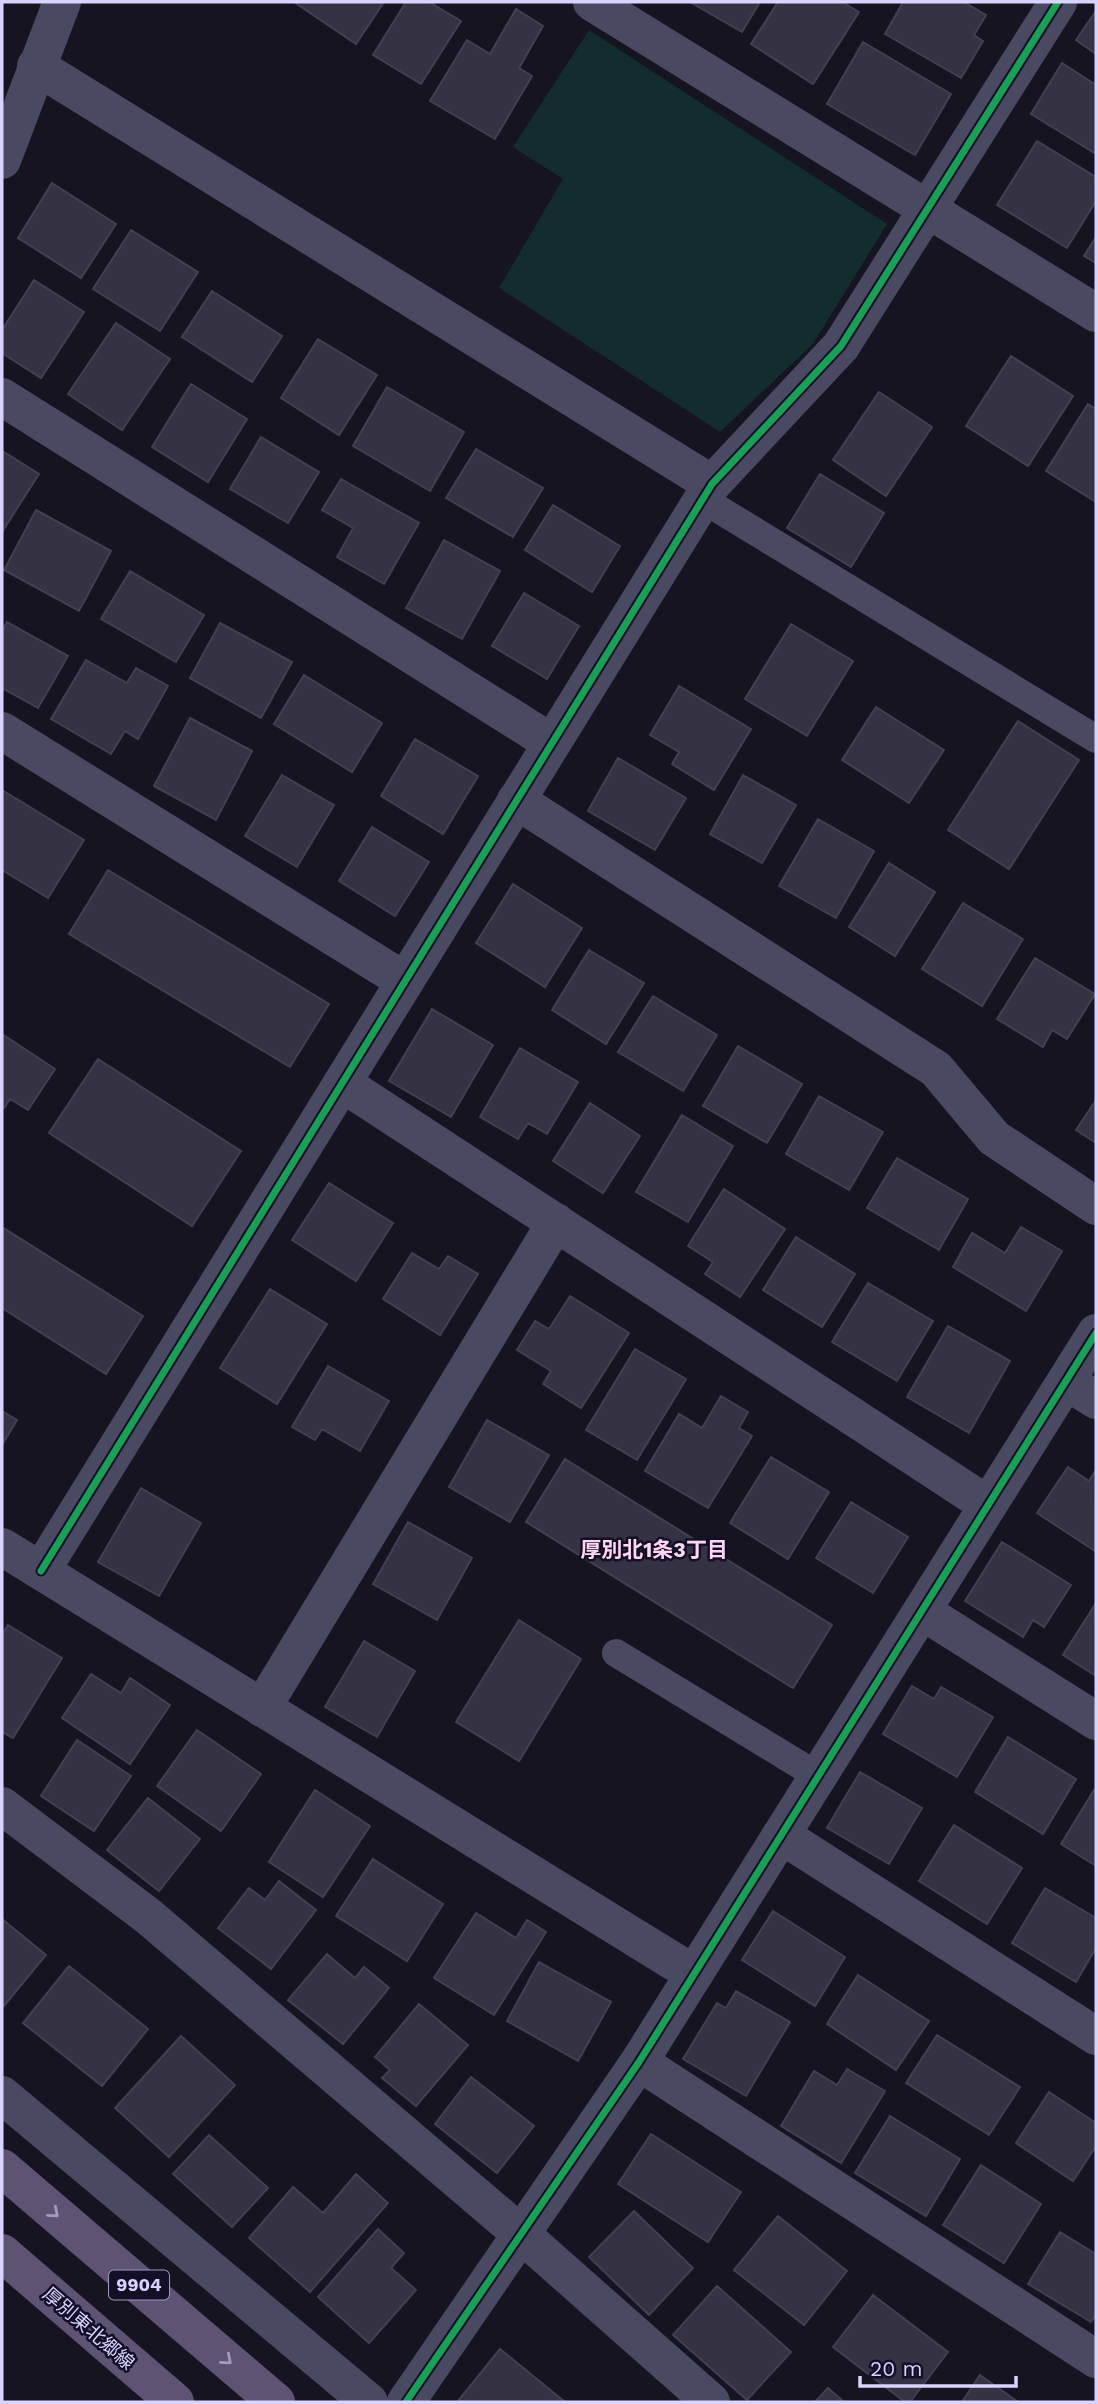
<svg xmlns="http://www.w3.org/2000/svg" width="1098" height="2404" font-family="'Work Sans','Noto Sans JP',sans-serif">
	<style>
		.green { fill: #132c2d }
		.building { fill: #343243; stroke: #433f54; stroke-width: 2 }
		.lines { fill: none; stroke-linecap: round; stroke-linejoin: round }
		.service { stroke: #4a4962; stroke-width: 28 }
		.minor { stroke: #4a4962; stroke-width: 38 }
		.primary { stroke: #5e5373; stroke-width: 38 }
		.cycleway-casing { stroke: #130f26; stroke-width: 11 }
		.cycleway { stroke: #1a9f57; stroke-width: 7 }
		.oneway { stroke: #a29ac0 }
		.labels { text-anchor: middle; stroke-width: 5; stroke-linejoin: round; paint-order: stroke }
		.shield { fill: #130f26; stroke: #9e99be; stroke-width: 2 }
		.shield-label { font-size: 18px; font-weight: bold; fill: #d9d4ff }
		.street-label { font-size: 19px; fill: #d9d4ff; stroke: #130f26 }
		.neighbourhood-label { font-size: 21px; font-weight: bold; fill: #ffd6f0; stroke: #130f26 }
	</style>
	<rect width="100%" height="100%" fill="#161421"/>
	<path class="green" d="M589 30 887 224 813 344 720 432 499 288 563 179 513 147Z"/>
	<path class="building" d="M294 2H384L356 44Z
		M406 2H429L461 21 421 84 373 55Z
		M690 2H760L742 32Z
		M778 2H842L859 12 813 84 751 44Z
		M903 2H964L986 15 974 35 983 41 961 78 885 34Z
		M516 9 543 26 519 68 532 76 495 139 430 101 467 40 490 54Z
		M1096 11V54L1076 40Z
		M863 42 951 94 915 155 827 104Z
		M1062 63 1096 85V154L1031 114Z
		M1037 141 1096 177V201L1067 248 997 205Z
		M52 183 116 224 81 278 18 238Z
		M131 230 198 272 160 331 93 289Z
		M1096 237V263L1084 256Z
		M34 280 84 312 41 378 2 353V330Z
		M212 291 282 336 252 382 182 337Z
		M116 323 170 359 122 430 68 394Z
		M318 339 377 375 339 435 281 398Z
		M1011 356 1073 396 1028 466 966 426Z
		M191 384 247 419 208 482 152 447Z
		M387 387 464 432 430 491 353 446Z
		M879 392 932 427 886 496 833 460Z
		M1088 404 1096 409V502L1046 471Z
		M261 437 319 472 288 523 230 489Z
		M476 449 543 488 513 537 446 498Z
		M4 452 39 474 2 532V457Z
		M820 474 884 513 851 567 787 528Z
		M341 479 419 523 384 584 337 557 353 528 322 510Z
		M553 505 620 546 592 592 525 550Z
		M36 510 111 551 79 611 4 570Z
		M444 540 500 571 462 639 406 608Z
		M130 571 204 615 176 662 101 619Z
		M524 593 579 626 547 679 492 646Z
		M7 622 68 656 38 708 2 688V631Z
		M220 623 292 662 261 718 190 678Z
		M791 624 853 661 807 736 745 699Z
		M86 660 127 683 136 668 168 686 138 739 125 731 111 754 51 719Z
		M304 675 382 723 352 772 274 724Z
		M679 686 751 729 714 790 672 764 679 752 650 735Z
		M876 707 944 750 909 803 842 760Z
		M190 718 252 751 216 820 154 786Z
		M1018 721 1079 760 1009 869 948 830Z
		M415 739 478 776 443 834 381 796Z
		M618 758 686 798 655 850 588 811Z
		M282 775 334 805 297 867 245 836Z
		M743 775 796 805 762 863 710 834Z
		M2 790 84 840 48 898 2 870Z
		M818 819 874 851 836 918 779 886Z
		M372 827 429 862 395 916 339 881Z
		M889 863 935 892 895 956 849 927Z
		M108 870 329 1004 290 1067 69 934Z
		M513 884 582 928 545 987 476 943Z
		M963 903 1023 939 982 1006 922 969Z
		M589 950 644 983 606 1044 552 1010Z
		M1035 958 1095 994 1067 1039 1052 1030 1043 1047 997 1019Z
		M653 996 717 1035 683 1091 618 1052Z
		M432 1009 493 1045 451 1117 389 1081Z
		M2 1034 55 1069 28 1110 10 1099 4 1108 2 1107Z
		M738 1046 802 1084 767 1143 703 1106Z
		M520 1048 578 1082 547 1134 528 1123 518 1139 480 1117Z
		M98 1059 241 1151 192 1226 49 1133Z
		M819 1096 883 1132 849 1190 786 1154Z
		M1096 1100V1143L1076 1130Z
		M590 1103 640 1136 603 1193 553 1161Z
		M682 1115 733 1146 688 1222 636 1192Z
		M897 1158 968 1199 939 1250 867 1208Z
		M329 1183 393 1223 356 1281 292 1240Z
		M724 1189 785 1229 740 1297 705 1274 713 1262 688 1246Z
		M2 1227 143 1316 106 1374 2 1308Z
		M1021 1227 1062 1251 1026 1311 953 1267 972 1233 1005 1253Z
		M796 1237 855 1274 822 1327 763 1290Z
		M412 1253 439 1269 448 1256 478 1274 440 1335 383 1299Z
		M868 1283 933 1321 897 1381 832 1342Z
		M270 1289 327 1324 277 1404 220 1368Z
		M570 1296 629 1333 581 1408 543 1384 551 1371 517 1350 535 1321 549 1329Z
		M948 1326 1010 1361 969 1433 907 1397Z
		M635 1349 686 1379 637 1460 586 1430Z
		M328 1366 389 1401 360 1451 322 1429 315 1440 292 1427Z
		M721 1396 748 1412 739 1428 752 1436 708 1508 645 1471 679 1414 702 1428Z
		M2 1411 17 1420 2 1445Z
		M487 1420 549 1455 510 1522 449 1487Z
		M771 1457 829 1492 788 1559 730 1523Z
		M565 1459 832 1625 793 1688 526 1522Z
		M1068 1467 1089 1481 1096 1470 1095 1551 1037 1513Z
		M141 1488 201 1523 159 1596 98 1562Z
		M851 1502 908 1537 873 1593 816 1558Z
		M408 1522 472 1558 437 1620 373 1584Z
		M1002 1542 1071 1585 1044 1627 1033 1620 1023 1637 965 1601Z
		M1096 1603V1676L1063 1655Z
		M519 1620 581 1659 519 1761 456 1722Z
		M8 1625 62 1658 13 1738 2 1732V1635Z
		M364 1641 415 1671 377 1737 325 1707Z
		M91 1674 121 1693 130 1678 170 1705 130 1764 62 1718Z
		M912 1686 934 1699 941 1687 993 1717 957 1777 883 1734Z
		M197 1730 261 1774 221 1831 157 1786Z
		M1008 1737 1076 1779 1043 1834 975 1792Z
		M77 1740 131 1776 94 1831 41 1796Z
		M860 1772 922 1808 889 1864 827 1828Z
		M315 1790 370 1826 323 1897 269 1862Z
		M1094 1790 1096 1791V1866L1061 1844Z
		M148 1798 200 1839 159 1891 107 1850Z
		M954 1825 1022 1868 987 1924 919 1881Z
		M373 1859 443 1904 407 1961 336 1916Z
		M279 1881 316 1910 271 1969 218 1928 249 1888 265 1900Z
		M1045 1888 1096 1918V1948L1076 1982 1012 1943Z
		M773 1911 845 1957 815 2006 742 1960Z
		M476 1913 516 1938 527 1920 546 1932 494 2015 434 1978Z
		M2 1919 46 1955 4 2006 2 2005Z
		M327 1954 355 1978 364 1967 389 1988 343 2044 288 2000Z
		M539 1962 611 2002 578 2061 507 2021Z
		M69 1966 148 2029 102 2086 23 2023Z
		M858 1975 929 2021 896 2070 827 2024Z
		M736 1991 790 2022 746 2096 683 2059 717 2003 726 2008Z
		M419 2004 468 2045 416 2106 382 2078 390 2070 375 2057Z
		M937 2035 1020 2087 989 2135 906 2083Z
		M181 2036 235 2085 169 2157 115 2108Z
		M847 2069 885 2091 841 2163 781 2126 814 2071 837 2085Z
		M471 2077 534 2126 497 2173 435 2124Z
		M1049 2092 1096 2123V2146L1073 2181 1016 2143Z
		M890 2116 960 2159 926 2216 855 2173Z
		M651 2134 741 2192 708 2242 618 2184Z
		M209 2135 268 2188 232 2227 173 2174Z
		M981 2165 1041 2204 1004 2263 943 2225Z
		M356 2174 388 2203 310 2292 249 2238 293 2187 323 2213Z
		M634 2211 693 2268 649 2315 589 2257Z
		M778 2216 847 2271 804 2325 734 2270Z
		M378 2229 404 2253 391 2268 416 2290 369 2343 318 2297Z
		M1060 2232 1096 2254V2314L1091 2322 1028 2284Z
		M717 2286 791 2352 747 2400 673 2335Z
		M873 2295 948 2352 910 2402H905L833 2347Z
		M500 2349 565 2402 458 2401Z
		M980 2375 1018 2402H962Z
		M828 2388 844 2402H815Z"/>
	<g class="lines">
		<path class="service" d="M702 499 1096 739
			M616 1653 818 1776"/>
		<path class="minor" d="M592 2 1096 313
			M36 66 712 484
			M2 160 62 2
			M2 397 552 743
			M2 731 405 981
			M516 800 936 1069 994 1138 1096 1206
			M342 1083 988 1505
			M1066 1381 1096 1400
			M2 1547 694 1974
			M41 1571 712 484 841 346 1058 2
			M922 1611 1096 1721
			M262 1708 556 1222
			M2 1806 148 1916 521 2234 711 2402
			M781 1835 1096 2036
			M639 2062 1096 2359
			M2 2095 369 2402
			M406 2402 639 2062 1096 1333"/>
		<path class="primary" d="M2 2168 276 2402
			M2 2253 175 2402"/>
		<defs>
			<path id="cycleway" d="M41 1571 712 484 841 346 1058 2
				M406 2402 639 2062 1096 1333"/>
		</defs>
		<use href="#cycleway" class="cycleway-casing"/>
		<use href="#cycleway" class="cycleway"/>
	</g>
	<defs><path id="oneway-chevron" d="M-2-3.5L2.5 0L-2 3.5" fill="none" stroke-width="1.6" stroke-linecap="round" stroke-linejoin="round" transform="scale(1.75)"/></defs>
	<g class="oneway">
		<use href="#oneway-chevron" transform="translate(54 2213) rotate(41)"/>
		<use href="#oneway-chevron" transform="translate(227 2360) rotate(41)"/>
	</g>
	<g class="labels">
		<rect class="shield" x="109" y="2270.5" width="60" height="29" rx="5"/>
		<g class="shield-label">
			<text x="139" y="2291">9904</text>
		</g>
		<g class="street-label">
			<text transform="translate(89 2328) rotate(41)" y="7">厚別東北郷線</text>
		</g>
		<g class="neighbourhood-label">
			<text x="654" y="1557">厚別北1条3丁目</text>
		</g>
	</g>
	<rect width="1098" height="2404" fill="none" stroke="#d9d4ff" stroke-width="7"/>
	<path d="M860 2376v10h156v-10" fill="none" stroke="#d9d4ff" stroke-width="3.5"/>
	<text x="870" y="2376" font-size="21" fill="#d9d4ff" stroke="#130f26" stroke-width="5" paint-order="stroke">20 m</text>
</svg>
